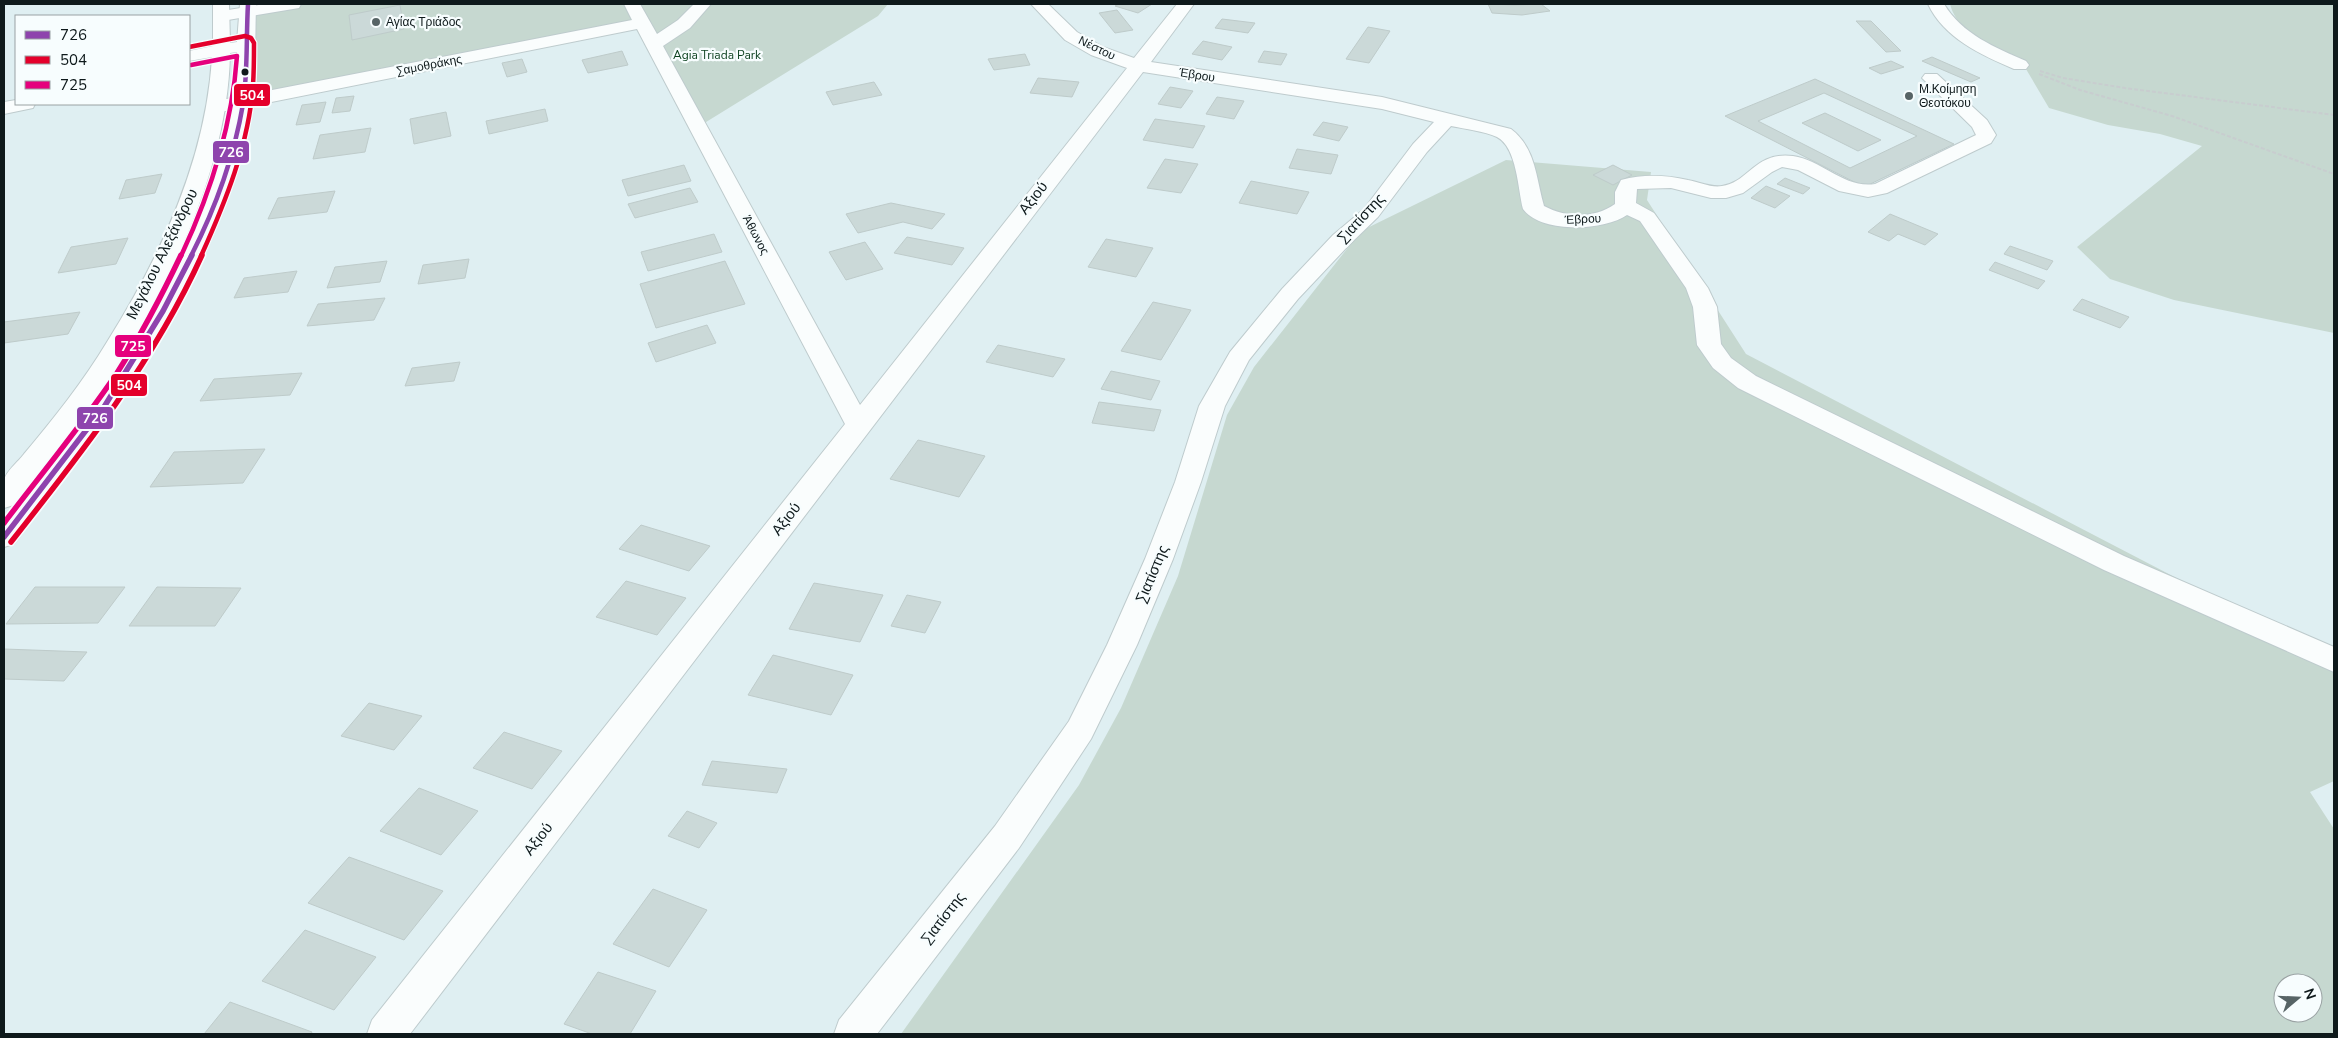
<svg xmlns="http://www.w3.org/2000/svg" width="2338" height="1038" font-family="'Nunito Sans',sans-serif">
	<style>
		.green { fill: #c6d8d0; fill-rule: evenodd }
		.building { fill: #cbd9d8; stroke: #becbca; fill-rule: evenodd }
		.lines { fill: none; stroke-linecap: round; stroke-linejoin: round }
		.minor-casing { stroke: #becbcd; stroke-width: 2 }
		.tertiary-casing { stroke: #becbcd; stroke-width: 2 }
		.path { stroke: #c8cdcf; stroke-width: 2; stroke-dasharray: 4 2; stroke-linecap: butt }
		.minor { fill: #fafdfd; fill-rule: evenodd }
		.tertiary { fill: #fafdfd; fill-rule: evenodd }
		.bus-1-far1-casing { stroke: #f7fdfe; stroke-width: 7 }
		.bus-1-casing { stroke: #f7fdfe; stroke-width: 9 }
		.bus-2-far1-casing { stroke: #f7fdfe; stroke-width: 7 }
		.bus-2-casing { stroke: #f7fdfe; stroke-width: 9 }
		.bus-3-far1-casing { stroke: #f7fdfe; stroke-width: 7 }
		.bus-3-casing { stroke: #f7fdfe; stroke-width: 9 }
		.bus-1-far1 { stroke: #8e44ad; stroke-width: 4.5 }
		.bus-1 { stroke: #8e44ad; stroke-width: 5.5 }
		.bus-2-far1 { stroke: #e4002b; stroke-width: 4.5 }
		.bus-2 { stroke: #e4002b; stroke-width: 5.5 }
		.bus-3-far1 { stroke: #e5007d; stroke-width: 4.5 }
		.bus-3 { stroke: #e5007d; stroke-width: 5.5 }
		.poi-dot { fill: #576466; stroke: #f7fdfe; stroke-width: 2 }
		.bus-dot { fill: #0e191b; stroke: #f7fdfe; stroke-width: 2 }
		.labels { text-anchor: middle; stroke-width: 4.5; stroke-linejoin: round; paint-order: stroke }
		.far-poi-label { font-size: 12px; fill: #0e191b; stroke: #f7fdfe; text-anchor: start }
		.far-street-label { font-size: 12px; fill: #0e191b; stroke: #f7fdfe }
		.far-park-label { font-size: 12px; fill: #093f1c; stroke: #f7fdfe }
		.street-label { font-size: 15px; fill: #0e191b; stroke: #f7fdfe }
		.line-badge { stroke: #f7fdfe; stroke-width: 2 }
		.badge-label { font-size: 14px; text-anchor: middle; font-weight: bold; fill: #fff }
	</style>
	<rect width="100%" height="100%" fill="#dfeff2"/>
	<path class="green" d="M293 4H888L878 16 698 127 642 23 243 103 248 12Z
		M1950 4H2334V333L2174 300 2110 279 2077 247 2202 146 2160 134 2108 125 2049 108 2023 64C2014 60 2001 58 1993 53 1976 42 1955 24 1950 4Z
		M1506 160 1651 172 1647 200 1746 354 2334 660V781L2310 792 2334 829V1034H901L1079 785 1121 708 1178 576 1227 415 1254 367 1361 231ZM2283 983H2313V1013H2283Z"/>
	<path class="building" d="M1119 4H1152L1138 13 1115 6Z
		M1488 4 1515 5 1541 4 1550 11 1522 15 1492 13Z
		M400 5 404 29 352 40 349 15Z
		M1117 10 1133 30 1115 33 1099 13Z
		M1222 19 1255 23 1248 33 1215 28Z
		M1856 21H1871L1901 51 1886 52Z
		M1368 27 1390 31 1369 63 1346 59Z
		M1203 41 1232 47 1222 60 1192 54Z
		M622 51 628 65 588 73 582 60Z
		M1264 51 1287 54 1281 65 1258 62Z
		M1025 54 1030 65 994 70 988 59Z
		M1932 57 1980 78 1971 82 1922 61Z
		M522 59 527 72 507 77 502 63Z
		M1891 61 1904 67 1881 74 1869 68Z
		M1038 78 1079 82 1072 97 1030 93Z
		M1815 79 1954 144 1864 187 1725 116ZM1824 93 1917 136 1850 168 1758 121Z
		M874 82 882 95 833 105 826 92Z
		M1170 87 1193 91 1181 108 1158 104Z
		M354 96 350 111 332 113 336 98Z
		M1217 97 1244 101 1234 119 1206 114Z
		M326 102 320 122 296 125 302 105Z
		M545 109 548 121 489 134 486 121Z
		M446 112 451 136 414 144 410 119Z
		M1825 113 1881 140 1858 151 1802 123Z
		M1155 119 1205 126 1193 148 1143 140Z
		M1323 122 1348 127 1339 141 1313 135Z
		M371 128 365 152 313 159 320 135Z
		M1297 149 1338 155 1331 174 1289 168Z
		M1165 159 1198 164 1181 193 1147 188Z
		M684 165 691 181 628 196 622 180Z
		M1613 165 1632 175 1613 185 1593 175Z
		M162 174 155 193 119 199 126 180Z
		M1785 178 1810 188 1803 194 1777 184Z
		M1251 181 1309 192 1297 214 1239 203Z
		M1766 186 1790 196 1775 208 1751 198Z
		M690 188 698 202 635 218 628 204Z
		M335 191 327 212 268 219 278 198Z
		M891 203 945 214 932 229 903 222 858 233 846 214Z
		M1890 214 1938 234 1925 245 1898 234 1889 241 1868 232Z
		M714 234 722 252 648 271 641 252Z
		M907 237 964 248 952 265 894 253Z
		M128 238 116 264 58 273 71 247Z
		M1106 239 1153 248 1136 277 1088 267Z
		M865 242 883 269 846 280 829 252Z
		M2010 246 2053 261 2047 270 2004 254Z
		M469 259 465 278 418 284 423 265Z
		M387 261 380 282 327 288 335 267Z
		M725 261 745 304 656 328 640 284Z
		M1995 262 2045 281 2038 289 1989 270Z
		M297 271 288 292 234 298 244 278Z
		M385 298 374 320 307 326 318 304Z
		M2082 299 2129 317 2120 328 2073 310Z
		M1153 302 1191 310 1161 360 1121 351Z
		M80 312 68 334 4 343V322Z
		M707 325 716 343 656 362 648 343Z
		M998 345 1065 359 1053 377 986 362Z
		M460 362 454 381 405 386 412 368Z
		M1111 371 1160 381 1151 400 1101 389Z
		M302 373 290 395 200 401 214 379Z
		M1099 402 1161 410 1154 431 1092 423Z
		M918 440 985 456 959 497 890 479Z
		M265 449 243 483 150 487 174 452Z
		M641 525 710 546 689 571 619 549Z
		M626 581 686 598 657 635 596 617Z
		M814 583 883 595 860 642 789 629Z
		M35 587H125L98 623 6 624Z
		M157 587 241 588 215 626H129Z
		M907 595 941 602 925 633 891 626Z
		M4 649 87 652 64 681 4 679Z
		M773 655 853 675 831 715 748 695Z
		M369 703 422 716 394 750 341 736Z
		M504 732 562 751 532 789 473 768Z
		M712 761 787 769 777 793 702 785Z
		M419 788 478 811 441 855 380 831Z
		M687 811 717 823 699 848 668 836Z
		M349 857 443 891 404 940 308 903Z
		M653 889 707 910 669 967 613 944Z
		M305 930 376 957 334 1010 262 981Z
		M598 972 656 991 630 1034H592L564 1024Z
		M230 1002 312 1032 311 1034H204Z"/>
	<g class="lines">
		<defs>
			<path id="minor" d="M265 4H301L299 8 293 9 222 21 216 20 213 16 216 12 222 11Z
				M624 4H640L657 34 678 20 694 4H711L690 28 663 46 860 405 1127 68 1091 55 1065 40 1031 4H1048L1077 32 1103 47 1134 58 1177 4H1194L1151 62 1382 97 1511 129C1536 148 1536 178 1544 206 1567 218 1593 219 1615 204V192L1621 180C1644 174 1665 175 1688 180 1699 182 1711 188 1722 186 1748 183 1755 151 1793 156 1822 160 1845 189 1875 184L1976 135 1972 127 1922 78 1925 74H1937L1987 120 1996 135 1991 143 1887 193 1868 197 1839 191 1798 170 1782 167 1772 172 1743 193 1726 198H1711L1671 188 1637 189 1636 203 1654 213 1708 288 1717 307 1721 344 1731 358 1756 376 2124 556 2334 647V672L2104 570 1738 388 1713 368 1697 345 1693 307 1686 288 1640 221 1627 215C1604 231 1541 234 1523 209 1518 190 1517 147 1497 137 1484 131 1465 129 1451 126L1427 152 1378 217 1349 245 1298 299 1249 360 1225 406 1201 482 1173 559 1137 645 1091 739 1019 848 877 1034H834L839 1020 995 826 1069 721 1107 645 1145 559 1175 482 1199 406 1230 352 1282 289 1333 235 1364 209 1413 144 1434 122 1382 109 1143 72 410 1034H367L372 1020 845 424 637 29 216 113 209 111 207 107 209 103 216 101 632 20Z
				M1928 4H1944C1962 34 1996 48 2026 61L2029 65 2026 69H2014C1981 55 1944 38 1928 4Z"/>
			<path id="tertiary" d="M213 4H229L230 43 237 42 240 4H256C255 36 256 70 252 102 251 117 245 132 242 147 206 296 105 424 14 544L4 547V518L95 401 151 311 197 223 216 171 234 103 237 52 230 53C228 180 156 314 84 415 62 446 37 475 14 505L4 508C4 499 2 489 4 481 5 472 19 461 24 454 54 418 83 382 107 342 161 256 206 159 212 57L189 61V51L213 46Z
				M16 100V104H35L33 108 4 114V102Z"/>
		</defs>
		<use href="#minor" class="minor-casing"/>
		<use href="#tertiary" class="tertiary-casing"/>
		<path class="path" d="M2040 71 2063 78 2125 88 2334 115
			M2039 74 2080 90 2172 116 2334 174"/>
		<use href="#minor" class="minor"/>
		<use href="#tertiary" class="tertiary"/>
		<defs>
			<path id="bus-1-far1" d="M191 256C215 209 234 157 243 104 248 72 246 37 248 4"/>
			<path id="bus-1" d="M4 537 104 407 163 311 192 255"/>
			<path id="bus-2-far1" d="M189 47 245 36 251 38 254 43C254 57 254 71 253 85 249 144 225 203 201 256"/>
			<path id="bus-2" d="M11 542C83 451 154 361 202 255"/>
			<path id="bus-3-far1" d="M181 256C211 192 232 127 237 56L191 65"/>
			<path id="bus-3" d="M4 523C42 473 82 425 117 373 141 335 162 295 181 255"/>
		</defs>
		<use href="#bus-1-far1" class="bus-1-far1-casing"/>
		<use href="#bus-1" class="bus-1-casing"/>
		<use href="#bus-2-far1" class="bus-2-far1-casing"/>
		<use href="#bus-2" class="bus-2-casing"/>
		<use href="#bus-3-far1" class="bus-3-far1-casing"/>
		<use href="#bus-3" class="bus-3-casing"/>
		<use href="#bus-1-far1" class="bus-1-far1"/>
		<use href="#bus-1" class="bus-1"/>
		<use href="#bus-2-far1" class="bus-2-far1"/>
		<use href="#bus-2" class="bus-2"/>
		<use href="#bus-3-far1" class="bus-3-far1"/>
		<use href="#bus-3" class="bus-3"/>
	</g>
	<g class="poi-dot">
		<circle cx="376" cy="22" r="5"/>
		<circle cx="1909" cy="96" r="5"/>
	</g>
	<circle class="bus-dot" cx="245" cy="72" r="4.5"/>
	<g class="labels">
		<g class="far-poi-label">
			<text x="386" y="26">Αγίας Τριάδος</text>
			<text x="1919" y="93">Μ.Κοίμηση<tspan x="1919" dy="14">Θεοτόκου</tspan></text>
		</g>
		<g class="far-street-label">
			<text transform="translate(1097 48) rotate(26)" y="4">Νέστου</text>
			<text transform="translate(429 65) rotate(-11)" y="4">Σαμοθράκης</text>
			<text transform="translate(1197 75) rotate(9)" y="4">Έβρου</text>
			<text transform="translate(1583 219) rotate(-3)" y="4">Έβρου</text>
			<text transform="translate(756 235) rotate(62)" y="4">Άθωνος</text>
		</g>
		<g class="far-park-label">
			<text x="717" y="59">Agia Triada Park</text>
		</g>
		<g class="street-label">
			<text transform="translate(1033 198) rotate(-52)" y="5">Αξιού</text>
			<text transform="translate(1361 218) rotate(-47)" y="5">Σιατίστης</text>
			<text transform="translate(162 254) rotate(-64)" y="5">Μεγάλου Αλεξάνδρου</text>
			<text transform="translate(786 519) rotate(-52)" y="5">Αξιού</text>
			<text transform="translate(1152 574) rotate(-67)" y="5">Σιατίστης</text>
			<text transform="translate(538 839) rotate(-52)" y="5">Αξιού</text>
			<text transform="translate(943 918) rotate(-52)" y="5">Σιατίστης</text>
		</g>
	</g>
	<g class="line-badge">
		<rect x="233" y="83" width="38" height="24" rx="5" fill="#e4002b"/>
		<rect x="212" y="140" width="38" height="24" rx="5" fill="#8e44ad"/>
		<rect x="114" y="334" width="38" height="24" rx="5" fill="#e5007d"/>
		<rect x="110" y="373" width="38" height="24" rx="5" fill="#e4002b"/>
		<rect x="76" y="406" width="38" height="24" rx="5" fill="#8e44ad"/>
	</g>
	<g class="badge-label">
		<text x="252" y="100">504</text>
		<text x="231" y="157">726</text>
		<text x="133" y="351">725</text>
		<text x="129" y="390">504</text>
		<text x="95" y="423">726</text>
	</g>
	<rect width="2338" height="1038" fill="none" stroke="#0e191b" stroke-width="10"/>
	<rect x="15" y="15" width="175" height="90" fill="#f7fdfe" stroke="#9aa2a3"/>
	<rect x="25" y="31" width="25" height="8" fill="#8e44ad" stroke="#9aa2a3"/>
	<text x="60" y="40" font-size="15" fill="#0e191b">726</text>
	<rect x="25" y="56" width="25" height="8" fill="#e4002b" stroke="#9aa2a3"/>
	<text x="60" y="65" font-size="15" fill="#0e191b">504</text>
	<rect x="25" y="81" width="25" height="8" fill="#e5007d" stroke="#9aa2a3"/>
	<text x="60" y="90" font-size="15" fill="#0e191b">725</text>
	<g transform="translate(2298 998) rotate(71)"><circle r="24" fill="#f7fdfe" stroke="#9aa2a3"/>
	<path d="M0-4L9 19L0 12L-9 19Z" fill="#576466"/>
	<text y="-8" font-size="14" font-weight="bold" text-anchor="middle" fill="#0e191b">N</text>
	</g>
</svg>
